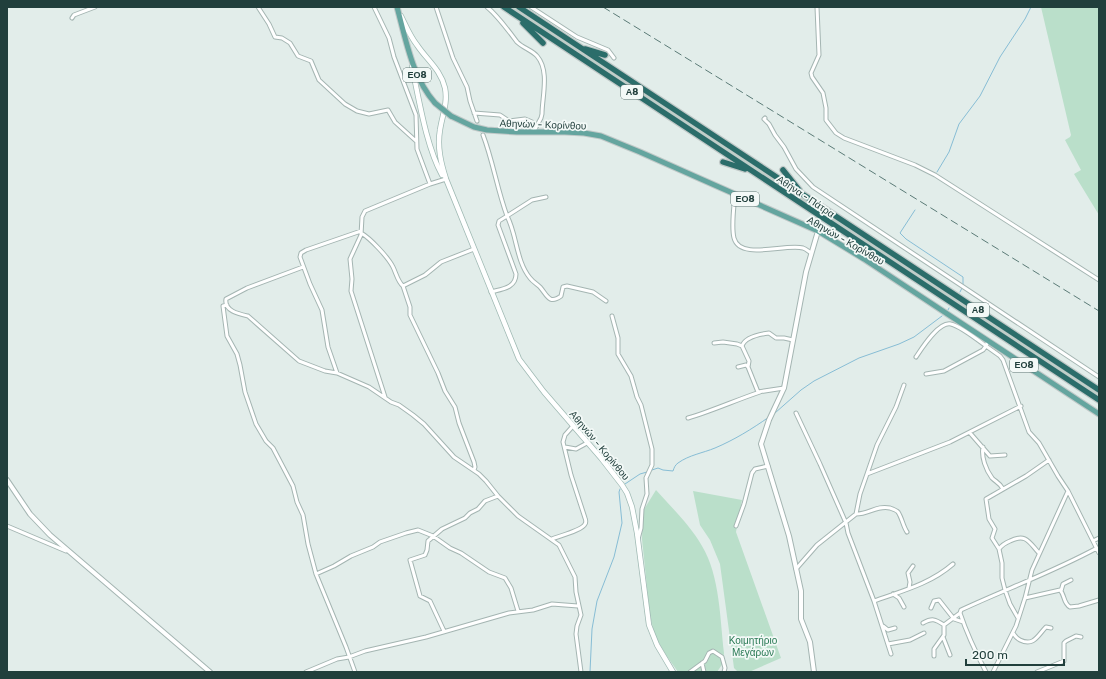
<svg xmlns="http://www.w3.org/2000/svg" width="1106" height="679" font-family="Rubik,sans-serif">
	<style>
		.green { fill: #badfca }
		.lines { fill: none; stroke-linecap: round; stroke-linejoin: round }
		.stream { stroke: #87bdd5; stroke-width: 1 }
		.minor-tunnel { stroke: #bbcac7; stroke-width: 3; stroke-dasharray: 3 1.5; stroke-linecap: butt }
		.minor-casing { stroke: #a4b5b2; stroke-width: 5 }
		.tertiary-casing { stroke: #a4b5b2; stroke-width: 6 }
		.secondary-casing { stroke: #a0bab4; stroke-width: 6 }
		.primary-casing { stroke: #c1c9c8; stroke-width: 7 }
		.motorway-casing { stroke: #c1c9c8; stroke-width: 8 }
		.minor { stroke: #fff; stroke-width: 3 }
		.tertiary { stroke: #fff; stroke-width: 4 }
		.secondary { stroke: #fff; stroke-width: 4.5 }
		.primary { stroke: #64a59f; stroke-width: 5 }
		.motorway { stroke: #2b6d6a; stroke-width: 5.5 }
		.rail { stroke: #5b7b77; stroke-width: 1; stroke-dasharray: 8 4; stroke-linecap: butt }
		.primary-bridge-casing { stroke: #c1c9c8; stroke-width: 7; stroke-linecap: butt }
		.primary-bridge { stroke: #64a59f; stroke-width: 5 }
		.labels { text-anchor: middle; stroke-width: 3.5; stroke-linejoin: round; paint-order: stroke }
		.shield { fill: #f3f9f7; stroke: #607774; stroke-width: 1 }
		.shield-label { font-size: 9px; font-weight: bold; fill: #213f3c }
		.street-label { font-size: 10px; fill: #213f3c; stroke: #f3f9f7 }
		.park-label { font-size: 10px; fill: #297954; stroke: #f3f9f7 }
	</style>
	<rect width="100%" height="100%" fill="#e2edea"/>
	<path class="green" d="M510 7H513L1099 394V396Z
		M1041 7H1099V215L1074 174 1081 170 1065 140 1070 137 1071 135Z
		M656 490C672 508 690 525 702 546 720 576 720 619 724 653L723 663 717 672H678L666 655 655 636 650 616 642 539 643 511Z
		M693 491 742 500 736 532 781 658 749 672H738L734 668 720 564 710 540 700 525Z"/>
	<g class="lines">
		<path class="stream" d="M937 172 949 152 959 124 980 96 1000 57 1025 19 1031 7
			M915 210 900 233 906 239 963 277V285
			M960 292 962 288
			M948 310 949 308
			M775 413 801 390 814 381 859 358 899 344 914 337 942 316
			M652 470 658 468 663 470 673 471C674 468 675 465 678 463 689 455 703 453 715 448 734 440 752 429 769 417
			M625 484 640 474 647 472
			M590 672 592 629 597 601 614 557 622 523 619 492 620 489"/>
		<path class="minor-tunnel" d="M477 121 483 135"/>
		<defs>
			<path id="minor" d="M258 7 269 24 275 37 282 38 290 43 298 56 311 61 319 80 345 104 357 111 369 114 388 110 395 122 416 141
				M374 7 389 38 394 57 416 115 417 149 430 184
				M436 7 453 58 467 87 470 101 477 121
				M487 7C498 16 508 30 517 42 523 48 532 50 537 56 550 71 542 97 542 114L541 118 534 131
				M531 7 577 37 608 50 614 58
				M817 7 819 55 811 73 812 77 823 93 826 108V120L836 133 844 138 915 165 935 175 1099 280
				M72 18 74 15 95 7
				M474 113 500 115 509 121 525 119 532 122 535 128
				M765 118 764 119 769 124 775 135 784 147 796 169 813 187 1099 377
				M483 135C493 161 497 189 507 216L499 221 498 225 516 274C516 288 502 289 491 292
				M735 195C734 207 731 226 734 238 740 261 786 243 803 248 806 249 808 251 811 253
				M546 197 532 200 507 216C517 235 516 261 530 278 533 282 537 284 540 287 547 295 549 305 561 296L563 287 567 286 593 292 606 301
				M361 233C370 238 388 257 393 267 396 273 398 282 403 286L425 275 441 262 474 249
				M303 267 247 288 226 299C224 311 239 314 248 316L299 361 325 371 337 373 369 387 391 402 399 405 413 415 424 424 454 457 479 474 486 481 498 496 518 516 559 545 575 577 576 592 581 615 577 626 576 634 581 672
				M403 286 410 307V315L438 373 445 391 455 407 459 423 474 462 475 467 474 470
				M227 305 223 306 227 336 237 354 240 365 245 392 256 424 266 441 273 448 293 486 297 502 303 515 308 544 316 574 346 647 355 672
				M612 316 618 338V354L631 376 637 397 641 405 652 449V465L646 478 647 494 642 509 641 528 638 539
				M988 341 986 346 1000 356 1003 360 1029 432 1039 443 1058 476 1068 491 1032 570 1025 598 1016 626 993 672
				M714 343 723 342 737 344 742 346 749 361 748 367
				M742 346C745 337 761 334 769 333L776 338H784L793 340
				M916 357C922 348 939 321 951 324 960 326 978 340 986 346L983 350 944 371 926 374
				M738 367 746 365 748 367 758 392 784 388
				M337 373 328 347 322 310 310 284 300 257 301 253 306 250 361 231
				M385 397 351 291 352 279 350 259 361 235 362 217 365 211 430 184 446 179
				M796 413 820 464 846 523 848 533 874 601 891 654
				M688 418C712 411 736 400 760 392
				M970 433 990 456 1005 455
				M565 447 576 449 587 443
				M983 447C981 457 986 470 992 478 996 482 1000 483 1003 489
				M867 474 877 445 896 407 904 385
				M1068 491 1099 553
				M856 514C869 514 877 505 890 508 893 509 896 510 898 512 902 518 903 526 907 532
				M7 526 66 551
				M736 526 744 504 752 473 755 469 768 466
				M552 539C559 536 583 530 585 524 586 523 586 520 585 518L571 475 563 442 565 435 573 426
				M1093 541 1099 538
				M999 549 992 538 995 529 989 519 986 499 1026 476 1049 460
				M796 569 817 545 856 514 860 494 867 474 950 442 1021 406
				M316 574 334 566 351 556 373 547 380 542 406 533 418 530 433 536 450 548 461 553 489 572 505 578 511 588 518 611
				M909 588 910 582 908 573 913 566
				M1061 591 1063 584 1071 580
				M893 594 899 598 904 607
				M1025 598 1060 590C1065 595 1063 603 1070 607L1079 606 1099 600
				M874 601C902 591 930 584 953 564
				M931 608 934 601 939 600 954 619 963 622
				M1018 618 1010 604 1005 590 1002 578V563L999 549C1002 545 1005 543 1010 541 1026 533 1029 542 1039 553
				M923 623C932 618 935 619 944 625
				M883 626 888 630 895 628
				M444 631 430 601 420 596 410 560 425 555 427 550 428 541 442 529 465 518 470 513 478 509 485 501 498 496
				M1013 633C1015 636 1016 638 1020 640 1034 647 1038 635 1046 627L1051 628
				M943 637 950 655
				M888 644 910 640 924 633
				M934 656V649L944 635V625L960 613
				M702 663 704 672
				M306 672 337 659 349 657 365 651 426 637 509 613 533 610 552 604 578 606
				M690 672 705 661 709 653 713 651 722 657 725 668 724 672
				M986 672C976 653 967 634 960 613L961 610C1006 589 1053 572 1097 548
				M1037 672 1064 661V643L1066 641 1076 636 1081 637"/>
			<path id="tertiary" d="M7 480 30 514 50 535 210 672
				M814 672 810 642 801 619V591L789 536 761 444 769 420 784 388 806 272 818 231"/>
			<path id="secondary" d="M401 16C406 26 410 36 417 45 427 60 441 70 445 88 448 103 442 116 440 130 437 147 441 163 446 179L519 359 544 392 601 458 622 485 627 493 632 507 637 533 649 625 657 645 673 672
				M412 67C419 99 426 146 442 175"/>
			<path id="primary" d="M397 7C406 40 412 77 435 103
				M451 116 474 127 487 130 517 132H565L584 133 601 136 640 152 818 231 864 259 1099 414"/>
			<path id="motorway" d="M504 7 1099 400
				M519 7 1099 390
				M523 23 543 43
				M585 49 605 55
				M723 162 745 169
				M783 170 799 190"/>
		</defs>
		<use href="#minor" class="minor-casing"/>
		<use href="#tertiary" class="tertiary-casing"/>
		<use href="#secondary" class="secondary-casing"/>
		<use href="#primary" class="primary-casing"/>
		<use href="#motorway" class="motorway-casing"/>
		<use href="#minor" class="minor"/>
		<use href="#tertiary" class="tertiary"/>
		<use href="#secondary" class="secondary"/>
		<use href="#primary" class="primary"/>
		<use href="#motorway" class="motorway"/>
		<path class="rail" d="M603 7 1099 311"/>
		<defs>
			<path id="primary-bridge" d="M435 103 451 116"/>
		</defs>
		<use href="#primary-bridge" class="primary-bridge-casing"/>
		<use href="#primary-bridge" class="primary-bridge"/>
	</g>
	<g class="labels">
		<g class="shield">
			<rect x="403" y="68" width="28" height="14" rx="3"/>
			<rect x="621" y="85" width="22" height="14" rx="3"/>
			<rect x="731" y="192" width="28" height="14" rx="3"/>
			<rect x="967" y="303" width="22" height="14" rx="3"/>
			<rect x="1010" y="358" width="28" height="14" rx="3"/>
		</g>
		<g class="shield-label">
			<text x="417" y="78">ΕΟ8</text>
			<text x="632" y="95">Α8</text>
			<text x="745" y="202">ΕΟ8</text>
			<text x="978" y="313">Α8</text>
			<text x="1024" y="368">ΕΟ8</text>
		</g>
		<g class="street-label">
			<text transform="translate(543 124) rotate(2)" y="4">Αθηνών - Κορίνθου</text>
			<text transform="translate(806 196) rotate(34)" y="4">Αθήνα - Πάτρα</text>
			<text transform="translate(846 240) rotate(30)" y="4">Αθηνών - Κορίνθου</text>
			<text transform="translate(600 445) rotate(50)" y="4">Αθηνών - Κορίνθου</text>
		</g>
		<g class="park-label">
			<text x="753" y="644">Κοιμητήριο<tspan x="753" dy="12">Μεγάρων</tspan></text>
		</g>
	</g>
	<rect width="1106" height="679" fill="none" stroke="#213f3c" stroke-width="16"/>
	<path d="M966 659v6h98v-6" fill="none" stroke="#213f3c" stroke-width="2"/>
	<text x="972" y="659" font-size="12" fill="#213f3c" stroke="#f3f9f7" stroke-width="3" paint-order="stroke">200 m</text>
</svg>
